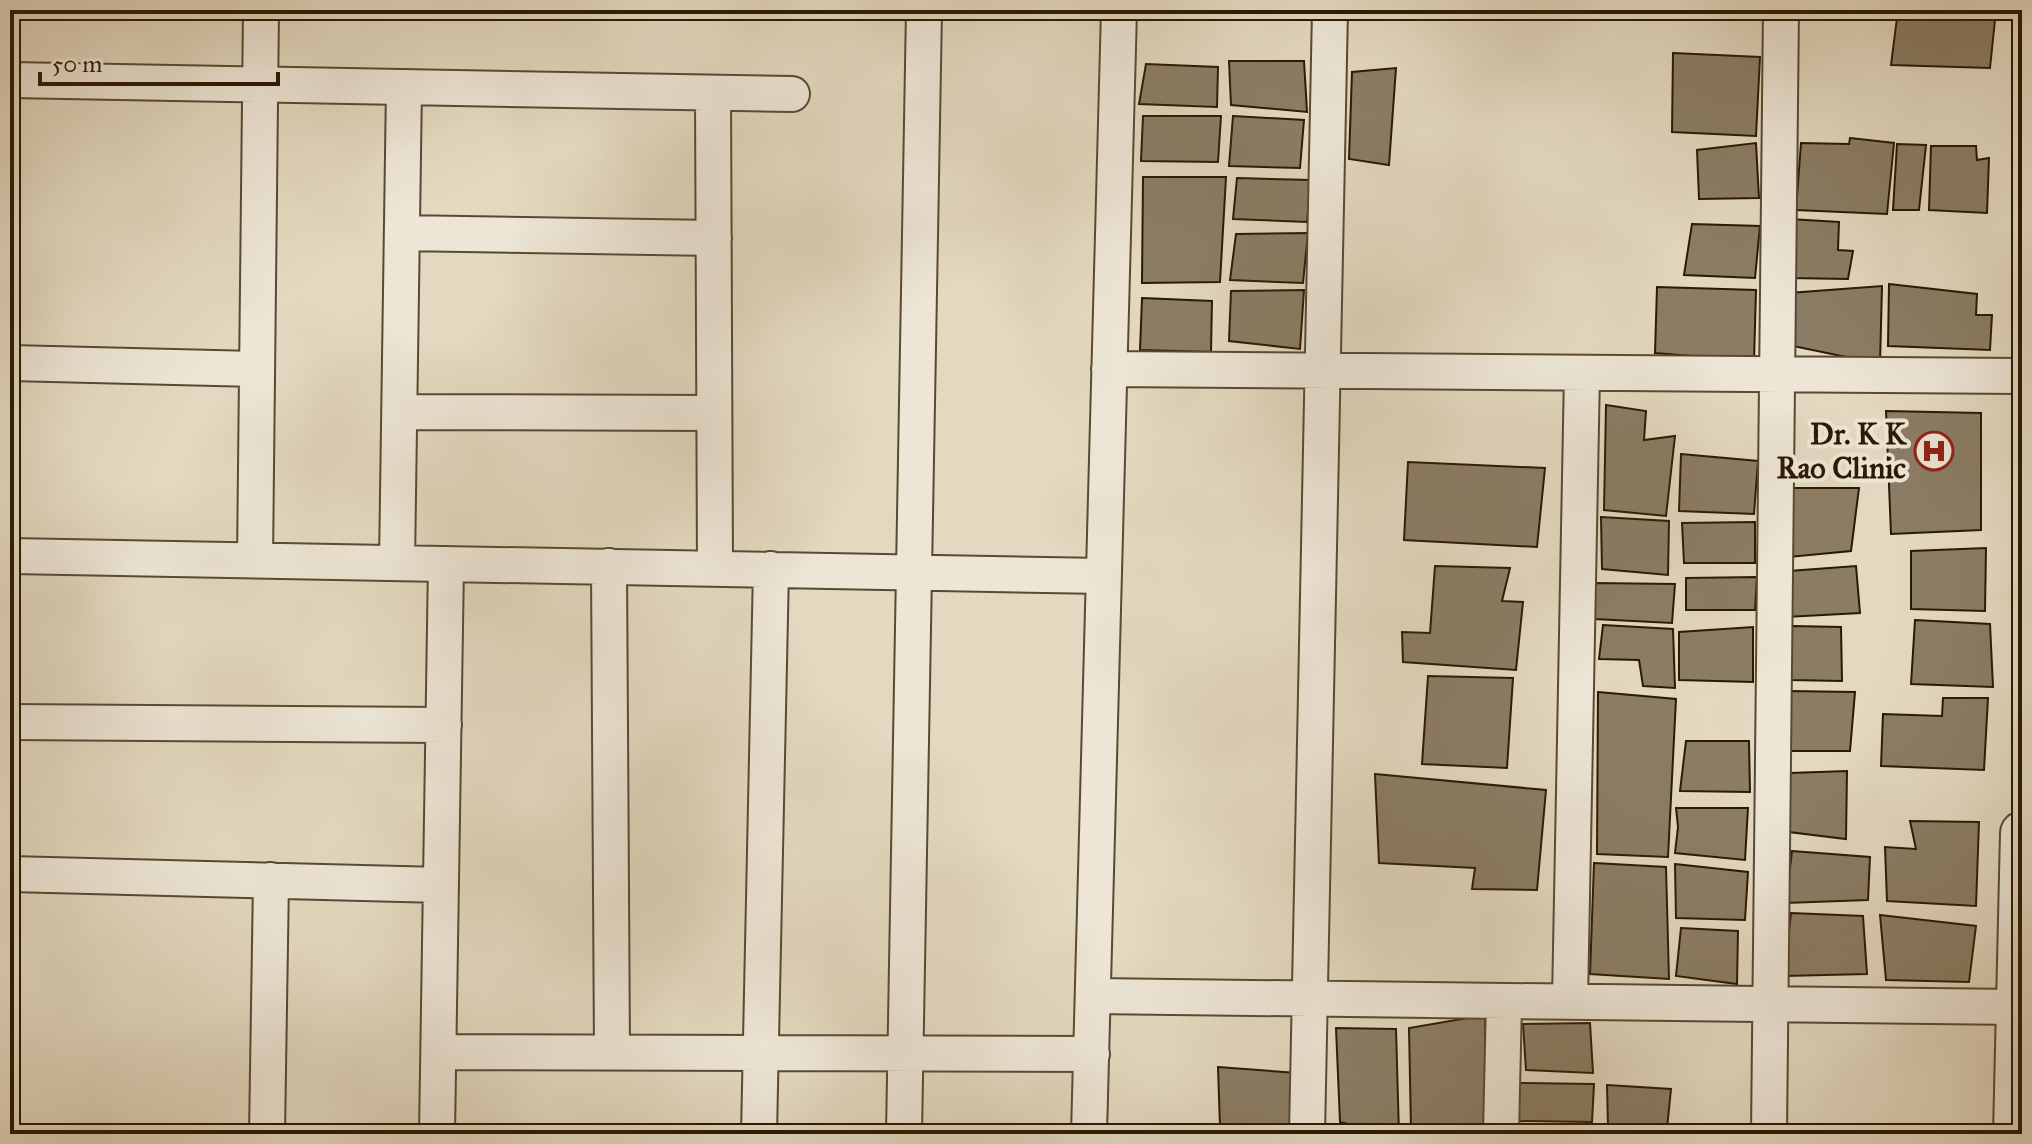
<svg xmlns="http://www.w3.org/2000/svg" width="2032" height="1144" font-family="'IM FELL Great Primer',serif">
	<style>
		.building { fill: #8b7d65; stroke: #2c1903; stroke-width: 2 }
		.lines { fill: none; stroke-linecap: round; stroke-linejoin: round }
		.minor-casing { stroke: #5a4932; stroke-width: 38 }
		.tertiary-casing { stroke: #5a4932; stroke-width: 46 }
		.minor { stroke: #ede6d6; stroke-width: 34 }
		.tertiary { stroke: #ede6d6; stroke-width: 42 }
		.labels { text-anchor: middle; stroke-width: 8; stroke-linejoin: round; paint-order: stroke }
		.poi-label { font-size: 30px; font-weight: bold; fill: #2c1903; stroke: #ede6d6; text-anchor: end }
	</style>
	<rect width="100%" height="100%" fill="#e3d9c0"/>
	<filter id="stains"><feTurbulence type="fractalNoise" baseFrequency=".0025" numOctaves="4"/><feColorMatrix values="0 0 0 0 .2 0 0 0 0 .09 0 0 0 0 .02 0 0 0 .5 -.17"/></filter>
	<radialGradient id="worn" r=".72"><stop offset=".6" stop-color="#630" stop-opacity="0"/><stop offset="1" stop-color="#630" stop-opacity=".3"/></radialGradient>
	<path class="building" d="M1898 10H1996L1990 68 1891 65Z
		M1673 53 1760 57 1756 136 1672 132Z
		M1229 61H1304L1307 112 1231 105Z
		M1146 64 1218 67 1217 107 1139 104Z
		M1396 68 1389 165 1349 159 1352 72Z
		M1143 116H1221L1218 162 1141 161Z
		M1233 116 1304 120 1300 168 1229 166Z
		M1850 138 1894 143 1887 214 1796 210 1801 143 1849 144Z
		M1756 143 1759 198 1699 199 1697 150Z
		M1897 144 1926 145 1919 210H1893Z
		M1931 146H1976L1977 160 1989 158 1987 213 1929 210Z
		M1143 177H1226L1220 282 1142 283Z
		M1237 178 1311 180 1307 222 1233 219Z
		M1789 219 1839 222 1838 250 1853 251 1848 279 1788 278Z
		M1692 224 1760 226 1755 278 1684 275Z
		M1308 233 1303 283 1230 280 1236 234Z
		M1889 284 1977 294 1976 315H1992L1990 350 1888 346Z
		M1882 286 1880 364 1788 345 1789 293Z
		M1657 287 1756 290 1754 361 1655 353Z
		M1304 290 1300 349 1229 341 1231 291Z
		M1142 298 1212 301 1211 352 1140 350Z
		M1606 405 1646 411 1644 440 1675 436 1666 516 1604 510Z
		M1886 411 1981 413V530L1891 534Z
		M1681 454 1758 461 1754 514 1679 511Z
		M1408 462 1545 468 1537 547 1404 540Z
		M1789 488H1859L1851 551 1789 557Z
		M1601 517 1669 521 1668 575 1602 569Z
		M1755 522V563H1684L1682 523Z
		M1986 548 1985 611 1911 609V551Z
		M1435 566 1510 568 1502 601 1523 602 1516 670 1403 662 1402 632 1430 633Z
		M1856 566 1860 613 1786 617 1789 571Z
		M1757 577 1755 610H1686V578Z
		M1594 583 1675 584 1672 623 1594 619Z
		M1915 620 1990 624 1993 687 1911 684Z
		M1603 625 1673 629 1675 688 1643 686 1639 660 1599 659Z
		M1792 626 1841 627 1842 681 1789 680Z
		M1753 627V682L1679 680V632Z
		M1428 676 1513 678 1507 768 1422 764Z
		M1788 691 1855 692 1850 751H1786Z
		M1598 692 1676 699 1668 857 1597 854Z
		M1943 698H1988L1984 770 1881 766 1883 714 1942 716Z
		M1686 741H1749L1750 792 1680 791Z
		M1847 771 1846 839 1789 832 1790 773Z
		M1375 774 1546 790 1537 890 1472 889 1475 868 1379 863Z
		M1676 808H1748L1745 860 1675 853 1678 827Z
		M1910 821 1979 822 1976 906 1887 901 1885 847 1916 849Z
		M1792 851 1870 857 1868 900 1786 903Z
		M1594 863 1666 867 1669 979 1590 974Z
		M1675 864 1748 872 1745 920 1676 918Z
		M1791 913 1863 916 1867 974 1784 976Z
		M1880 915 1976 926 1969 982 1886 980Z
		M1681 928 1738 931 1737 984 1676 976Z
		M1485 1015 1486 1125 1411 1129 1409 1028Z
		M1590 1023 1593 1073 1526 1070 1523 1024Z
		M1336 1028 1396 1029 1399 1134H1387L1340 1122Z
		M1218 1067 1297 1073 1295 1130 1220 1127Z
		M1519 1083 1594 1084 1592 1122 1515 1121Z
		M1607 1085 1671 1089 1667 1129 1608 1127Z
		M1512 1131 1595 1134H1512Z"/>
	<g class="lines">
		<defs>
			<path id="minor" d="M10 80 792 94
				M713 93 715 568
				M402 233 714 238
				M10 363 257 369
				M1109 369 2022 376
				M400 412 714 413
				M10 556 1104 576
				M255 560 261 10
				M397 563 404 87
				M609 566 612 1052
				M10 722 444 725
				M10 874 441 885
				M1093 996 2018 1007
				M1570 1001 1582 373
				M439 1052 1092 1054
				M267 1134 271 880
				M437 1134 446 564
				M759 1134 771 569
				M904 1134 924 10
				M1089 1134 1119 10
				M1307 1134 1330 10
				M1501 1134 1504 1001
				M1769 1134 1781 10"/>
			<path id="tertiary" d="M2015 1134 2022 833"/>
		</defs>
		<use href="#minor" class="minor-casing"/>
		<use href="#tertiary" class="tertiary-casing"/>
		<use href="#minor" class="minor"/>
		<use href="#tertiary" class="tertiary"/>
	</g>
	<defs>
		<symbol id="hospital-ring" viewBox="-11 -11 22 22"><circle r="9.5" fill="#ede6d6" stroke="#8f2418" stroke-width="1.5"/><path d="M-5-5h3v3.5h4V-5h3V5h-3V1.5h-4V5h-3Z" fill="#8f2418"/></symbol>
	</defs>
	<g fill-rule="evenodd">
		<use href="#hospital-ring" x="1912" y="429" width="44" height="44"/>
	</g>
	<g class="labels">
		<g class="poi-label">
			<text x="1906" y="444">Dr. K K<tspan x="1906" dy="34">Rao Clinic</tspan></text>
		</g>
	</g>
	<rect width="2032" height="1144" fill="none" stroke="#e3d9c0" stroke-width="40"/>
	<rect x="12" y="12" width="2008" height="1120" fill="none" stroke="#2c1903" stroke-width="4"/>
	<rect x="20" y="20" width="1992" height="1104" fill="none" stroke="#2c1903" stroke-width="2"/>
	<path d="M40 72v12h238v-12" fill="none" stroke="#2c1903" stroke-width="4"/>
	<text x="52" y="72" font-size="24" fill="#2c1903" stroke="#ede6d6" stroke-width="6" paint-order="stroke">50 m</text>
	<rect width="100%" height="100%" filter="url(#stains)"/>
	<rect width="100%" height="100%" fill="url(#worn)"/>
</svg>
